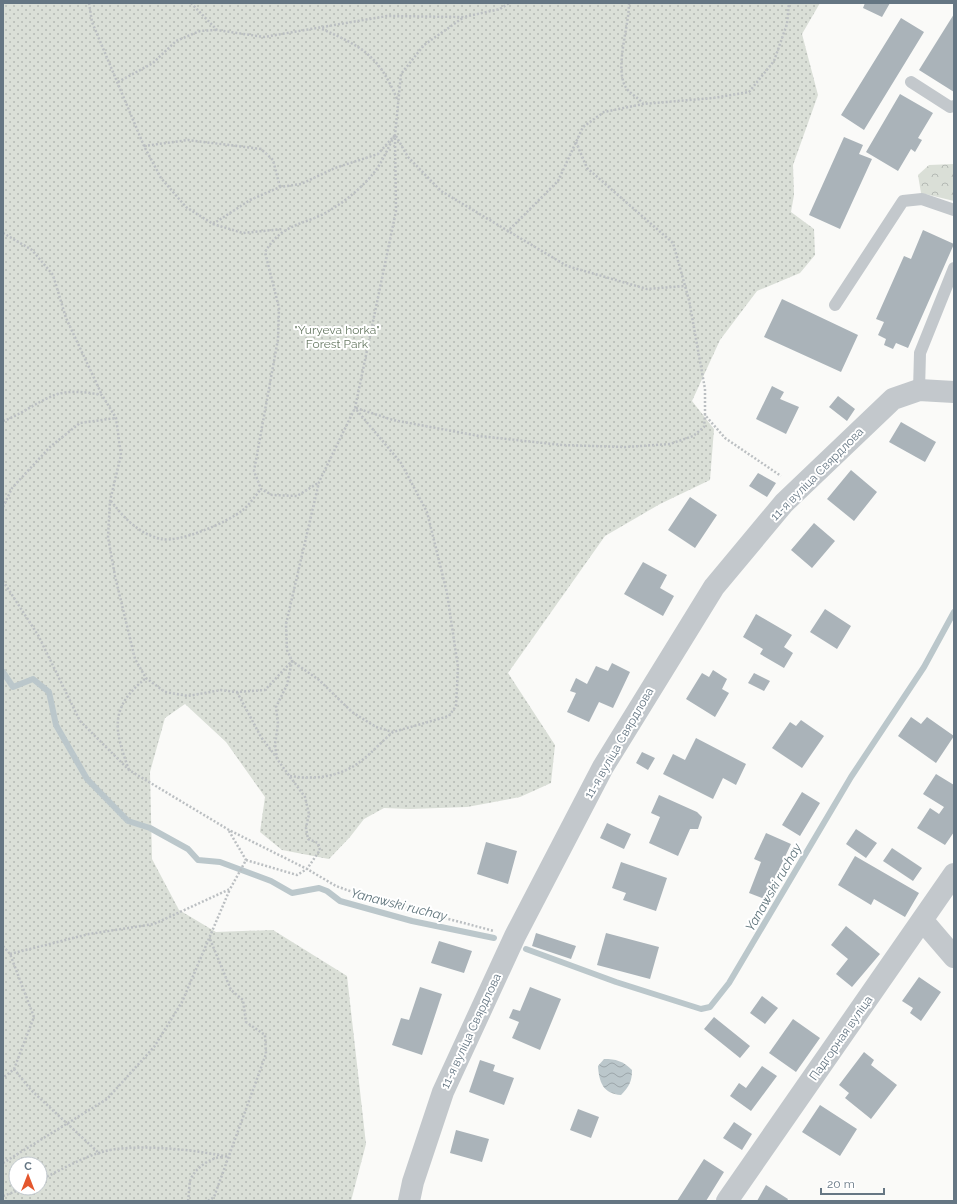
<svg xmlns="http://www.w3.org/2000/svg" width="957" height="1204" font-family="Raleway,sans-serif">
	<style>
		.forest { fill: url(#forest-crowns) }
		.park { fill: url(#park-dots); fill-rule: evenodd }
		.water { fill: url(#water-waves) }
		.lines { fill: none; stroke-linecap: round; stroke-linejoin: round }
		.stream { stroke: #bbc7cb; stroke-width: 6 }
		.building { fill: #aab3b9 }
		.path { stroke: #bbbfc2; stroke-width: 2.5; stroke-dasharray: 2 2; stroke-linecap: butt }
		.service { stroke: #c3c8cc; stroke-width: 12 }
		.minor { stroke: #c3c8cc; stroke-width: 22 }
		.labels { text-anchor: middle; stroke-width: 4; stroke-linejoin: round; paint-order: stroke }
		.park-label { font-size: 12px; fill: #687a64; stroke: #fff }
		.street-label { font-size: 12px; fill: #657683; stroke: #fff }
		.water-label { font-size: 13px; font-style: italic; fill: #60757c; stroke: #fff }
	</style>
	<defs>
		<pattern id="forest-crowns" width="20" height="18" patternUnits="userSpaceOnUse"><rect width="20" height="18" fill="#dadfd7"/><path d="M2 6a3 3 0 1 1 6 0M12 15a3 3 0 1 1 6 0" fill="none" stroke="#b4b9b4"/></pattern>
		<pattern id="park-dots" width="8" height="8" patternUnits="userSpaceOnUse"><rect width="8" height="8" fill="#dadfd7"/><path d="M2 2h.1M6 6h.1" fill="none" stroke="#b4b9b4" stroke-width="1.8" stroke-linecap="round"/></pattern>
		<pattern id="water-waves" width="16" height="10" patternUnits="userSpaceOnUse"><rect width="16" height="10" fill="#bbc7cb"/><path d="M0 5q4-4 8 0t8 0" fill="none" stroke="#9ca6aa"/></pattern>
	</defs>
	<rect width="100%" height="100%" fill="#fafaf8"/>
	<path class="forest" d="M954 164V201L921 193 918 175 929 165Z"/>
	<path class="park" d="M3 3H820L802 34 818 95 793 165 794 195 791 212 814 229 815 255 800 273 757 291 720 340 692 401 714 429 710 480 660 504 605 536 508 673 555 745 551 783 520 797 467 807 410 809 384 808 364 819 350 837 329 859 282 850 260 832 265 797 226 742 185 704 165 718 150 772 152 859 179 910 216 932 273 930 347 976 366 1144 351 1201H3ZM16 1164H40V1188H16Z"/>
	<path class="water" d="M604 1059C616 1059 623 1061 632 1070 632 1081 629 1087 621 1095 603 1094 599 1082 598 1066Z"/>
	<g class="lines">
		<path class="stream" d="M3 672 13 687 33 679 49 692 56 725 87 779 128 821 150 828 188 849 198 860 220 862 271 881 292 893 319 888 327 891 340 901 412 921 494 938
			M526 949 616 982 701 1009 710 1007 729 983 851 777 924 667 954 612"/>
	</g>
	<path class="building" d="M865 3H890L882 17 863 8Z
		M954 14V92L919 70Z
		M901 18 924 32 864 130 841 115Z
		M900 94 933 113 918 138 922 140 915 152 911 149 898 171 866 152Z
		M844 137 863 145 859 154 872 159 840 229 809 215Z
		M923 230 954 244 908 348 896 343 893 349 884 345 886 339 878 335 884 322 876 319 904 256 911 259Z
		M782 299 858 335 841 372 764 337Z
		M772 386 784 392 780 399 799 407 786 434 756 419Z
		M838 396 855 409 847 421 829 407Z
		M901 422 936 442 925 462 889 442Z
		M851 470 877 492 854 521 827 499Z
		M758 473 776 483 767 497 749 486Z
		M690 497 717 515 695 548 668 530Z
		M814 523 835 541 812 568 791 550Z
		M643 562 667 575 660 588 674 596 663 616 624 594Z
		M825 609 851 626 837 649 810 632Z
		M756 614 792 635 784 647 793 653 784 668 760 654 763 649 743 637Z
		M612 663 630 672 613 708 599 702 589 722 567 712 576 693 570 691 576 678 587 684 596 666 608 671Z
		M713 670 727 679 722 689 729 693 715 717 686 699 702 673 709 677Z
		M754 673 770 681 764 691 748 683Z
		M911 717 921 724 927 717 954 736 936 763 898 736Z
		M801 720 824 736 802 768 772 748 790 722 796 726Z
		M696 738 746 764 736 785 723 778 713 799 663 774 673 754 685 760Z
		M642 752 655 758 648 770 636 763Z
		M936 774 954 785V832L945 845 917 828 930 808 939 814 944 807 923 794Z
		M802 792 820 803 800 836 782 825Z
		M659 795 697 812 702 817 698 829H690L678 856 649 843 660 817 651 813Z
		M607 823 631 834 624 849 600 838Z
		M856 829 877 843 866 858 846 844Z
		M766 833 791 844 765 899 749 893 761 862 754 859Z
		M486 842 517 851 508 884 477 874Z
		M892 848 922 868 913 881 883 861Z
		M855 856 919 893 905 917 874 899 871 905 838 885Z
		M621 862 667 878 656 911 623 900 626 893 612 888Z
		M846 926 880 954 852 987 836 974 848 959 831 945Z
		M536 933 576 946 571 959 532 946Z
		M606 933 659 947 650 979 597 965Z
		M439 941 472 951 464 973 431 963Z
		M919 977 941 992 921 1021 910 1013 913 1008 902 1001Z
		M420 987 442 994 422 1055 392 1045 401 1018 409 1020Z
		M530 987 561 999 540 1050 512 1038 519 1022 509 1018 513 1009 520 1011Z
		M762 996 778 1008 765 1024 750 1013Z
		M714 1017 750 1046 740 1058 704 1029Z
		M793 1019 820 1038 796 1072 769 1053Z
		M864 1052 874 1060 871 1065 897 1085 871 1119 845 1098 849 1093 839 1085Z
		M480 1060 495 1065 493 1071 514 1078 504 1105 469 1092Z
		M762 1066 777 1076 751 1111 730 1096 739 1083 746 1088Z
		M820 1105 857 1129 840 1156 802 1132Z
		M578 1109 599 1117 591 1138 570 1130Z
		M734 1122 752 1134 742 1150 723 1138Z
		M456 1130 489 1139 482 1162 450 1153Z
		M704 1159 724 1172 706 1201H677Z
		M766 1185 788 1199 787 1201H757Z"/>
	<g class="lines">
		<path class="path" d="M89 3 92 22 144 146 161 178 186 207 213 224 243 233 283 229
			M191 3 217 30 264 37 387 16 464 17 500 9 509 3
			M629 3C629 27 615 65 625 86 628 92 638 98 643 103
			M322 29C363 47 379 56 397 99
			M118 82 153 63 176 41 200 31 216 30
			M396 136 408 157 441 191 567 266 647 289 685 286
			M576 142 587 168 673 243 689 300 705 389V415L725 438 781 476
			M144 146 188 140 261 149 273 160 280 187
			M213 224 250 200 280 187 301 184 335 168 378 154 395 135C388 147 382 164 372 175 363 186 348 199 335 207 308 226 284 220 265 252L279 308 278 339 254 471 261 489 272 495 297 496 318 483
			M507 232 558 181 583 127 604 112 643 104 713 98 749 92 774 61 787 24 789 3
			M3 233 32 250 53 275 66 318 102 395
			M356 408 393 420 479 436 562 445 626 447 670 444 693 436 704 427 705 415
			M3 421C20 415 34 404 50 397 66 389 86 392 102 395L116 418 121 455 110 501 108 537 115 576 135 659 146 678 165 692 188 696 221 690 237 692 265 690 292 661 319 680 352 712 376 727 393 732 449 716 456 706 458 667 447 593 427 512 401 463 355 408
			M111 501C124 518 139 534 161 539 180 543 228 522 243 510 250 504 255 496 261 489
			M3 507 12 488 50 447 80 423 116 418
			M3 581 38 635 80 721 129 770 229 830 307 869 336 886 369 898 494 931
			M237 692 261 737 277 758
			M129 770C114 729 109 708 146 678
			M290 776C313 780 341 777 361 761 372 753 382 741 393 732
			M229 831 246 860
			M3 946 10 954 34 1017 14 1069 3 1078
			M10 954 89 934 154 924 230 889 246 860 297 875 307 869 320 850 318 843 308 839 306 828 309 814 305 797 277 759 275 744 278 724 276 707 287 685 292 661 287 650 286 624 319 482 355 408 396 211 395 135 401 74 424 45 464 17
			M14 1069 31 1090 100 1154
			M3 1163 107 1099 154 1047 182 1002 230 889
			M40 1180C63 1169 91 1152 116 1149 150 1145 196 1150 229 1157
			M3 1196 25 1188
			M188 1201C189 1195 189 1187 190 1181 194 1169 210 1157 223 1157
			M208 1201 214 1197 266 1054 265 1035 246 1022 243 1000 231 990 210 939"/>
		<path class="service" d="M911 82 950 107 954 106
			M835 305 903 201 922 199 954 210
			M919 390 920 353 954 268"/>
		<path class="minor" d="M923 921 954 957
			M409 1201 413 1182 443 1092 515 936 603 767 714 587 784 503 893 399 919 390 954 392
			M727 1201 954 874"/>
	</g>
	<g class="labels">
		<g class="park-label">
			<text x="337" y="334">"Yuryeva horka"<tspan x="337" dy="14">Forest Park</tspan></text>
		</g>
		<g class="street-label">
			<text transform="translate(817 474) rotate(-45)" y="4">11-я вуліца Свярдлова</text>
			<text transform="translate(619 743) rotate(-60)" y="4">11-я вуліца Свярдлова</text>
			<text transform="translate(471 1031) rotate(-65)" y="4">11-я вуліца Свярдлова</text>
			<text transform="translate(841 1038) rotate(-55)" y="4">Падгорная вуліца</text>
		</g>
		<g class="water-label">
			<text transform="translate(773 887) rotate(-60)" y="5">Yanawski ruchay</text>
			<text transform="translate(399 904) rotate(14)" y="5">Yanawski ruchay</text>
		</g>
	</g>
	<rect width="957" height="1204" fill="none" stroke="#657683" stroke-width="8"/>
	<g transform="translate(28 1176)"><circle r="19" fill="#ffffff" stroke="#c1c8cd"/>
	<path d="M0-3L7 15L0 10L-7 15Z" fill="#e4572e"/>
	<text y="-6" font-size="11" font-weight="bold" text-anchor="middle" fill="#657683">С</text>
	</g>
	<path d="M821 1188v6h63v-6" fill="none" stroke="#657683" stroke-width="2"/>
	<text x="827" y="1188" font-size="12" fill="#657683" stroke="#ffffff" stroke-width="3" paint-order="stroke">20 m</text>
</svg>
